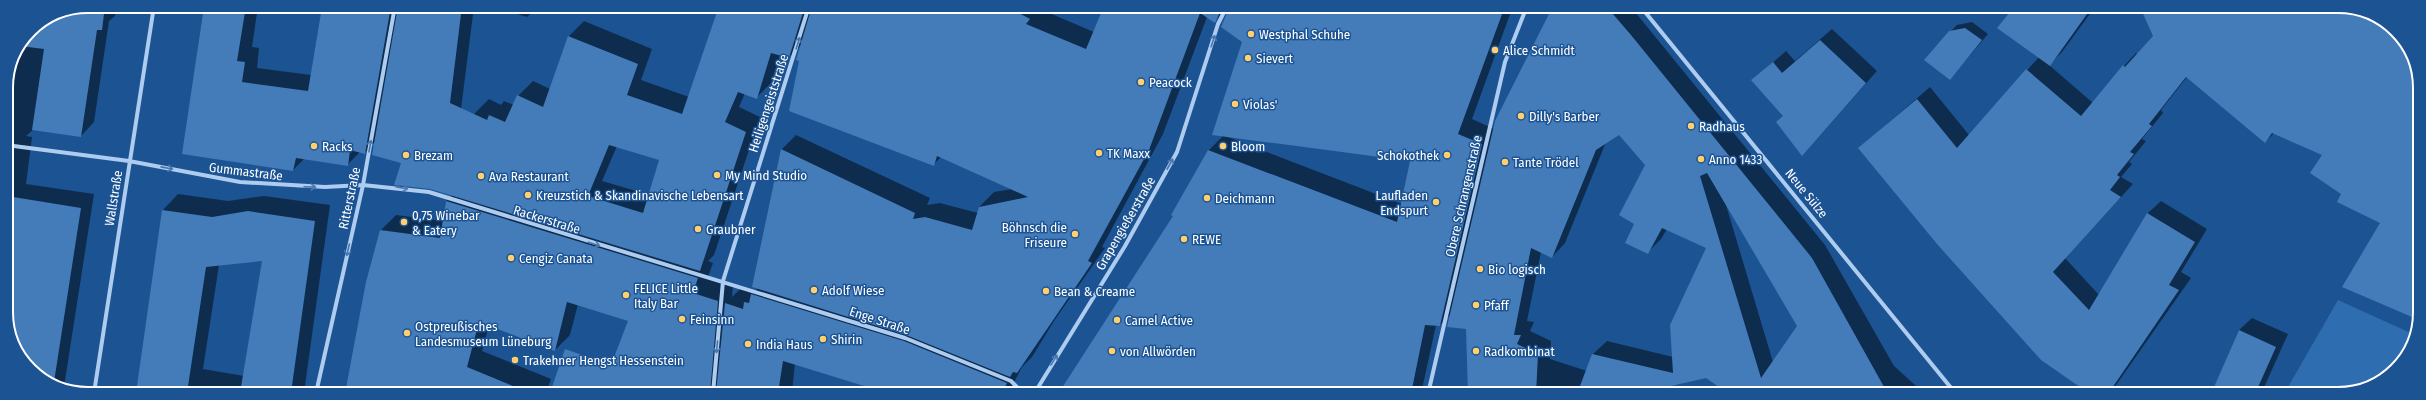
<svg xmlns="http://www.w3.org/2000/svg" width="2426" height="400" font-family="'Fira Sans Condensed',sans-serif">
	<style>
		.green { fill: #2f6db1 }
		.shadow { fill: #0007; fill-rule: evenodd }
		.building { fill: #447cba; fill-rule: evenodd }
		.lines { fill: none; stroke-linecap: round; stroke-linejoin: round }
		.street { stroke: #adccef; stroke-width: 4 }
		.oneway { stroke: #4877af }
		.poi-dot { fill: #ffd06b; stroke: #1c5393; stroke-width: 1.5 }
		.labels { text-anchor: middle; stroke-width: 3; stroke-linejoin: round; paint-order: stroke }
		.poi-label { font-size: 13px; fill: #fff; stroke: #1c5393; text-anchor: start }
		.street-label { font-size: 13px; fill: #fff; stroke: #1c5393 }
		.rim { fill: none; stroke: #fff; stroke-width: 2 }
	</style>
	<rect width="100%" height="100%" fill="#1c5393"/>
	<path class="green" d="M2338 300 2415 335C2394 399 2340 394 2284 394Z"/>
	<path class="shadow" d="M88 6H116L115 16 109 21 94 122 81 136 34 129 26 136 32 137 26 184 94 194 64 387 30 370 8 328 6 88 12 56 30 30 57 12Z
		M204 6H258L252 47 259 48 257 68 311 75 322 6H474L459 125 470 127 474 114 489 99 501 105 504 101 514 105 518 96 533 81 550 89 569 36 584 21 652 49 641 80 689 97 720 6H893L874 88 924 6H1042L1040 9 1094 32 1111 6H1230L1214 22 1207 17 1163 134 1102 247 1105 248 1054 321 1032 357 1022 367 1008 394H884L885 391 795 363 792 393H611L629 320 578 304 570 335 555 350 489 325 482 351 551 379 546 393H345L367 283 381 230 396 215 443 221 446 201 453 195 375 142 365 152 361 151 347 165 305 158 293 170 183 153ZM802 44 800 60 933 165 941 157 1012 189 994 192 979 207 978 213 940 203 927 205 930 198 796 135 782 149 753 287 758 288 754 292 741 288 732 297 733 285 708 277 713 263 708 261 714 255 760 117 739 107 745 93 756 98 771 83 780 55 789 57ZM617 146 661 160 650 195 602 181Z
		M506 6H538L527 17 505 10Z
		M1232 6H1513L1472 119 1494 129 1556 6 1631 7 1825 245 1894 366 1925 394H1730L1706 377 1603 394H1469L1467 328 1451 314 1440 325H1436L1421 394H1060L1174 216 1209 150 1223 136 1243 41ZM1620 133 1646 165 1635 224 1648 252 1661 239 1667 229 1708 247 1673 357 1607 341 1593 354 1587 371 1550 359 1551 341 1530 331 1534 322 1527 321 1541 252 1552 257 1565 243 1606 142ZM1228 136 1412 160 1402 204 1228 137ZM1726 205 1798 326 1773 362Z
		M1767 7H1782L1774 14Z
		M2015 7H2095L2062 52 2049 65 2093 103 2124 66 2136 53 2138 55 2154 37 2141 7H2201L2204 15 2207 7H2349L2396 30 2418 72 2419 319 2344 286 2382 223 2342 194 2323 154 2274 133 2265 142 2187 77 2161 110 2163 113 2142 139 2146 141 2129 162 2132 164 2121 177 2133 184 2065 258 2099 295 2148 213 2161 201 2207 229 2181 272 2191 278 2114 388 2109 394H2092L1859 148 1930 87 1969 135 2039 57 1999 28Z
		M1972 22 1988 34 1956 72 1950 32 1957 25Z
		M1832 29 1877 71 1814 142 1784 115 1753 80 1786 51 1795 61Z
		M178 194 228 201 264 196 330 205 304 393H137L163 210ZM263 260 244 376 203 369 219 265Z
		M2252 318 2288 334 2261 394H2212L2239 330Z"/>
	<path class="building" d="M88 6H105L102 30H97L81 137 32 130 44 49 20 46 30 30 57 12Z
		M204 6H246L237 61 245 62 242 82 308 91 322 6H391L365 154 350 150 348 166 296 158 293 171 182 154Z
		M398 6H462L450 103 487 120 489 115 505 122 517 95 543 107 568 36 638 64 627 95 682 114 719 6H805L789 58 771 53 757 99 738 92 725 122 746 132 700 271 430 189 394 185 401 163 372 155ZM609 145 659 160 643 213 588 196Z
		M812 6H887L919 13 923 6 945 13 947 6H1006L1030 19 1026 24 1086 49 1104 6H1223L1215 23 1200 13 1149 150 1088 261 1092 263 1017 373 1013 372 1010 377 906 335 752 287 781 149 915 213 913 219 925 217 972 230 979 207 1028 197 937 156 934 166 789 111 799 61 796 60Z
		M1230 6H1505L1458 134 1482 144 1440 326 1425 325 1411 394H1058L1173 216 1171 215 1208 150 1397 222 1410 161 1212 135 1242 42 1221 27Z
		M1553 6H1606L1631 35 1812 258 1888 394H1729L1706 378 1636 394H1577L1592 354 1673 373 1670 325 1706 248 1662 228 1648 254 1625 243 1634 224 1619 215 1645 165 1619 135 1596 150 1552 258 1531 248 1514 335H1521L1517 344 1538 354 1536 394H1468L1466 329 1447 327 1495 121ZM1707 173 1797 326 1761 378 1700 176Z
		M2014 7H2092L2050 66 1997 28Z
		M2140 7H2349L2397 32 2418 72 2419 320 2342 287 2380 223 2337 202 2341 194 2310 173 2322 155 2272 133 2265 143 2186 77 2149 124 2152 126 2130 152 2134 154 2117 175 2120 177 2110 190 2121 197 2053 272 2089 310 2147 213 2195 242 2169 285 2179 290 2108 394H2090L2041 360 1937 244 1858 148 1917 99 1957 148 2026 69 2081 116 2123 65 2125 67 2153 36Z
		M1965 28 1982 40 1950 80 1924 60 1949 31Z
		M1820 40 1866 83 1802 156 1776 122 1783 116 1751 80 1773 62 1782 73Z
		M7 196 81 208 54 382 30 370 8 328Z
		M446 201 698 278 693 293 718 301 710 393H550L565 349 611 365 628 321 567 302 555 351 479 322 467 367 530 393H345L366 282 380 230 440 238Z
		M162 210 212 217 248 211 315 221 291 393H240L262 261 206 267 187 393H136Z
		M751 294 904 341 1007 383 1002 394H890L783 361 778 393H716L725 303 743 309 744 302 749 303Z
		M2239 330 2276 347 2255 394H2211Z"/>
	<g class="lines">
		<path class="street" d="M1641 7 1956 394
			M6 145 129 161 240 182 325 187 363 185 429 192 905 338 1011 381 1024 394
			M94 393 154 6
			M316 393 363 185 395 6
			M713 393 723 281 809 6
			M1034 394 1125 246 1177 152 1218 24 1227 6
			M1428 394 1505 62 1527 6"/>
	</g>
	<defs><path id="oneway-shaft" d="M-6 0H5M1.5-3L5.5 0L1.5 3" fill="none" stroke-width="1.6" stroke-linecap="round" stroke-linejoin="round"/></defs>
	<g class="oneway">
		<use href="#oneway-shaft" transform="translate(1213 41) rotate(-72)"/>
		<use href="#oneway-shaft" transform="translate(798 43) rotate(-72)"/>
		<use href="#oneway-shaft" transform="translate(370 146) rotate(-80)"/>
		<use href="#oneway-shaft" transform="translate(1170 164) rotate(-61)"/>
		<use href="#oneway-shaft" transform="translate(167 168) rotate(11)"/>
		<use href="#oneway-shaft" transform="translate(310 187) rotate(2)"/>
		<use href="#oneway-shaft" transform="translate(402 188) rotate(9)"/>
		<use href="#oneway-shaft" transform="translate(594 244) rotate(17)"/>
		<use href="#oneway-shaft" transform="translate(348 250) rotate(103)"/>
		<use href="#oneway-shaft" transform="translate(717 347) rotate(95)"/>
		<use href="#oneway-shaft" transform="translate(1054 360) rotate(-58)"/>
	</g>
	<g class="poi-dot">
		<circle cx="1251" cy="34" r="4"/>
		<circle cx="1495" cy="50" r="4"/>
		<circle cx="1248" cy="58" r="4"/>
		<circle cx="1141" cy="82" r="4"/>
		<circle cx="1235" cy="104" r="4"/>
		<circle cx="1521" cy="116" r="4"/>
		<circle cx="1691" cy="126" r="4"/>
		<circle cx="314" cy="146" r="4"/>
		<circle cx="1223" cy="146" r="4"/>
		<circle cx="1099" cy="153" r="4"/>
		<circle cx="406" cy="155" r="4"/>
		<circle cx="1447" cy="155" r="4"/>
		<circle cx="1701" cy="159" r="4"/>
		<circle cx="1505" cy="162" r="4"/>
		<circle cx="717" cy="175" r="4"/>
		<circle cx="481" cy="176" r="4"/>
		<circle cx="528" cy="195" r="4"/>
		<circle cx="1207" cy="198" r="4"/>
		<circle cx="1436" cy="202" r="4"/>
		<circle cx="404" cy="222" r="4"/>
		<circle cx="698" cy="229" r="4"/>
		<circle cx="1075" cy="234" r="4"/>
		<circle cx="1184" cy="239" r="4"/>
		<circle cx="511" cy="258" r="4"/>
		<circle cx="1480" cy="269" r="4"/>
		<circle cx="814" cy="290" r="4"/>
		<circle cx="1046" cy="291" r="4"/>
		<circle cx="626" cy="295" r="4"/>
		<circle cx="1476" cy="305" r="4"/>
		<circle cx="682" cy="319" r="4"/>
		<circle cx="1117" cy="320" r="4"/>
		<circle cx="407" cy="333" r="4"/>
		<circle cx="823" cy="339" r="4"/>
		<circle cx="748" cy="344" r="4"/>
		<circle cx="1112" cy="351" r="4"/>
		<circle cx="1476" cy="351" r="4"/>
		<circle cx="515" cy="360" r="4"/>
	</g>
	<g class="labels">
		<g class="poi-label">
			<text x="1259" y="39">Westphal Schuhe</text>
			<text x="1503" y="55">Alice Schmidt</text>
			<text x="1256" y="63">Sievert</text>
			<text x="1149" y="87">Peacock</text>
			<text x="1243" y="109">Violas'</text>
			<text x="1529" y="121">Dilly's Barber</text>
			<text x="1699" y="131">Radhaus</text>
			<text x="322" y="151">Racks</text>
			<text x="1231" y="151">Bloom</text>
			<text x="1107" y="158">TK Maxx</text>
			<text x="414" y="160">Brezam</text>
			<text x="1439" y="160" text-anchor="end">Schokothek</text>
			<text x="1709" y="164">Anno 1433</text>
			<text x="1513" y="167">Tante Trödel</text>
			<text x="725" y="180">My Mind Studio</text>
			<text x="489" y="181">Ava Restaurant</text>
			<text x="536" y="200">Kreuzstich &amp; Skandinavische Lebensart</text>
			<text x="1428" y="200" text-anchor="end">Laufladen<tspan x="1428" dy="15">Endspurt</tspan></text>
			<text x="1215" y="203">Deichmann</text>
			<text x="412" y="220">0,75 Winebar<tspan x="412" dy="15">&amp; Eatery</tspan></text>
			<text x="1067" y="232" text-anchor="end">Böhnsch die<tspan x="1067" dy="15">Friseure</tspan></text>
			<text x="706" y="234">Graubner</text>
			<text x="1192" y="244">REWE</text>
			<text x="519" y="263">Cengiz Canata</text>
			<text x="1488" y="274">Bio logisch</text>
			<text x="634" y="293">FELICE Little<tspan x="634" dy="15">Italy Bar</tspan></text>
			<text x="822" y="295">Adolf Wiese</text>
			<text x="1054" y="296">Bean &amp; Creame</text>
			<text x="1484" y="310">Pfaff</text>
			<text x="690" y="324">Feinsinn</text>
			<text x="1125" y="325">Camel Active</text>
			<text x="415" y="331">Ostpreußisches<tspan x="415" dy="15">Landesmuseum Lüneburg</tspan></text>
			<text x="831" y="344">Shirin</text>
			<text x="756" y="349">India Haus</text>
			<text x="1120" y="356">von Allwörden</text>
			<text x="1484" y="356">Radkombinat</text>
			<text x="523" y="365">Trakehner Hengst Hessenstein</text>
		</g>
		<g class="street-label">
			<text transform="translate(768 103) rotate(-72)" y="5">Heiligengeiststraße</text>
			<text transform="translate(246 171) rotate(7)" y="5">Gummastraße</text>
			<text transform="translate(1807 193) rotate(51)" y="5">Neue Sülze</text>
			<text transform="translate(1463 196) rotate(-77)" y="5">Obere Schrangenstraße</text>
			<text transform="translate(113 198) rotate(-81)" y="5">Wallstraße</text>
			<text transform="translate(349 198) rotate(-78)" y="5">Ritterstraße</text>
			<text transform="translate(547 219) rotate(17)" y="5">Rackerstraße</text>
			<text transform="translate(1125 223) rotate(-60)" y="5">Grapengießerstraße</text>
			<text transform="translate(880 320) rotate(18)" y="5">Enge Straße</text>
		</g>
	</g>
	<path d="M0 0H2426V400H0ZM88 13H2338A75 75 0 0 1 2413 88V312A75 75 0 0 1 2338 387H88A75 75 0 0 1 13 312V88A75 75 0 0 1 88 13Z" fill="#1c5393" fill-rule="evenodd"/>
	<path class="rim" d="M88 13H2338A75 75 0 0 1 2413 88V312A75 75 0 0 1 2338 387H88A75 75 0 0 1 13 312V88A75 75 0 0 1 88 13Z"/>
</svg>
